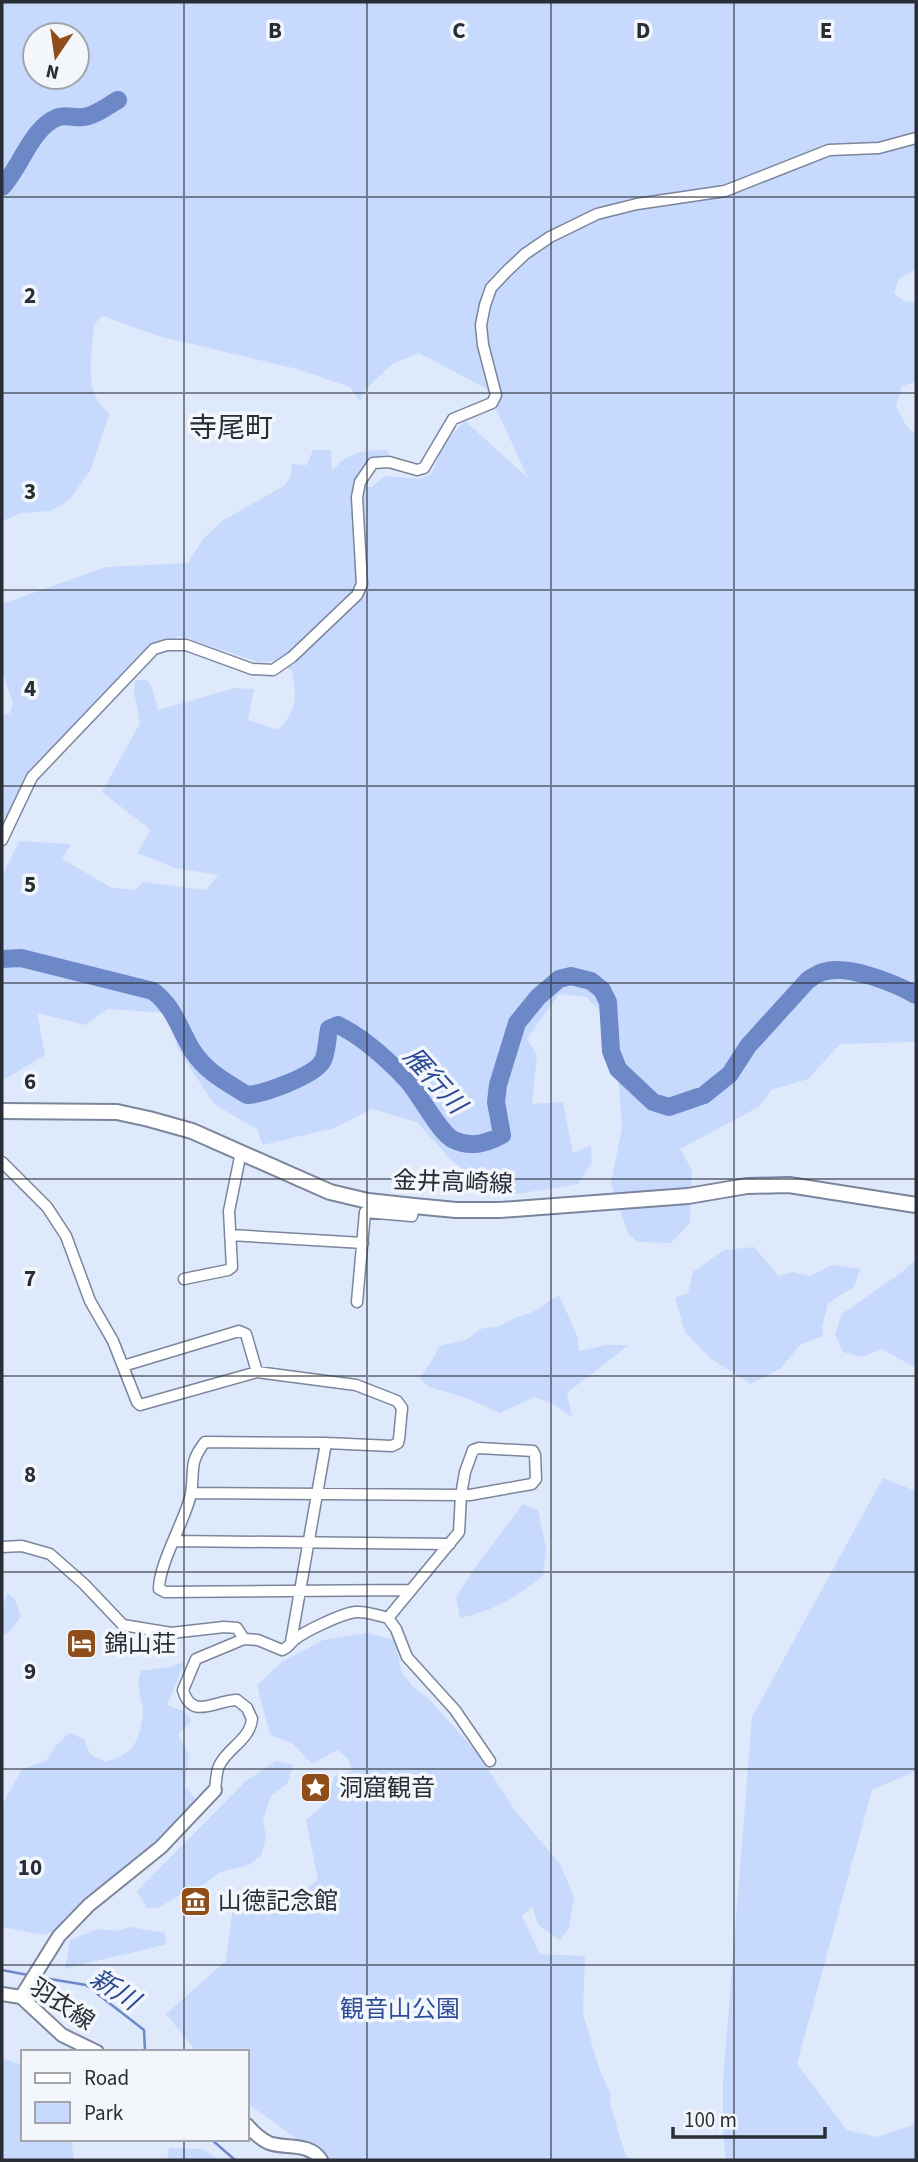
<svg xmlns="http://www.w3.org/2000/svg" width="918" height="2162" font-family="'Source Sans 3','Noto Sans JP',sans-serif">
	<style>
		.green { fill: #c7d9fd; fill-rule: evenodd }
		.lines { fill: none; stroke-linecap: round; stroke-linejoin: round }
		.stream { stroke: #6c88c6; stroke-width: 2.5 }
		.river { stroke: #6c88c6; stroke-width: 18 }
		.minor-casing { stroke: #7b859b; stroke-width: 13 }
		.tertiary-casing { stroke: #7b859b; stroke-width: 16 }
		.secondary-casing { stroke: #7b859b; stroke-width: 18 }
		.minor { stroke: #fff; stroke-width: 10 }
		.tertiary { stroke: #fff; stroke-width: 12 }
		.secondary { stroke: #fff; stroke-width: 14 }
		.grid { fill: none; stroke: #292d36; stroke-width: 2; stroke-opacity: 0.55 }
		.labels { text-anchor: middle; stroke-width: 7; stroke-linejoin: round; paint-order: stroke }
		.street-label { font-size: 24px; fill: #292d36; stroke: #f3f6fb }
		.poi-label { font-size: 24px; fill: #292d36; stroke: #f3f6fb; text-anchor: start }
		.park-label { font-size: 24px; fill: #2f4e99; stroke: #f3f6fb }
		.water-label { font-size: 26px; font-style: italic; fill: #2a4893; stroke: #f3f6fb }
		.quarter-label { font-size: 28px; fill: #292d36; stroke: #f3f6fb }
		.grid-label { font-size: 23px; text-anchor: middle; font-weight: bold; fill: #292d36; stroke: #f3f6fb; stroke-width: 7; stroke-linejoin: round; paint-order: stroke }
	</style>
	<rect width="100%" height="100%" fill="#dfe9fc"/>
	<path class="green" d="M2 2H916V269L899 279 894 293 904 301 916 302V382L902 386 896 406 906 425 916 435V1042L840 1044 808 1079 771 1090 760 1106 680 1149 692 1170 690 1223 671 1243 637 1242 628 1233 611 1183 622 1128 619 1086 602 1013 586 997 559 994 527 1039 537 1055 532 1104 563 1102 573 1153 591 1146 592 1162 578 1184 498 1197 449 1158 417 1122 372 1109 334 1128 263 1145 257 1129 214 1104 178 1049 166 1013 108 1009 85 1025 37 1013 45 1055 2 1081V877L19 841 71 844 62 859 112 888 135 890 143 882 206 890 218 875 175 868 137 853 151 830 102 792 140 723 134 692 135 680H147L152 688 158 710 235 688 254 689 248 720 278 730C297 710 297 698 292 671L277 661 258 662 180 636 150 645 28 777 2 826V716L10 713 13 703 2 671V604L106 567 188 563 203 539 222 521 285 485 291 475 292 464 307 465 313 450H331L332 471C348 452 363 450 387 450L389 455 368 460 353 486 371 487 385 476 420 479 431 474 445 442 465 421 528 478 487 389 419 353 392 364 364 391 360 402 350 387 297 369 158 336 103 316 94 324C92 357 82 390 109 414L90 471 70 499 51 511 22 513 2 521ZM35 35H77V77H35Z
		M754 1247 779 1276 793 1272 810 1276 832 1265 860 1269 854 1287 828 1303 822 1328 823 1336 800 1345 781 1368 751 1384 710 1358 685 1332 675 1298 688 1293 693 1272 724 1250Z
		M916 1259V1368L882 1349 862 1357 843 1352 835 1334 842 1314 902 1272Z
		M559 1295 578 1338 579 1351 606 1345H629L567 1393 572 1417 551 1403 534 1397 500 1413 466 1398 429 1387 420 1378 436 1354 439 1346 466 1340 480 1329 500 1326 514 1318 533 1312Z
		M883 1478 913 1490 916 1487V1771L872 1790 797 2064 847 2130 877 2137 916 2124V2160H726L723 2133V2081L752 1717Z
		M523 1504 538 1510 546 1548 543 1576C515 1598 495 1610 460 1618L456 1597 476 1566Z
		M7 1594 14 1598 21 1617 9 1632 2 1636V1608Z
		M367 1633 395 1640 401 1671 413 1687 430 1700 478 1754 517 1813 560 1864 574 1897 569 1928 560 1940 538 1925 532 1906 522 1916 540 1954 585 1956 583 2014 599 2068 611 2095 610 2104 626 2156 631 2160H326L247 2103V2052H197L166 2014 226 1961 233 1906C240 1903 247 1898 254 1896 278 1888 295 1900 318 1880L306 1820 329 1800 334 1776 353 1771 348 1759 337 1750 312 1764 293 1744 270 1735 257 1685 282 1662 323 1640Z
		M185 1662 167 1705 183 1711 192 1720 178 1735 189 1754 185 1786 198 1802 178 1818 154 1845 88 1898 59 1929 44 1935 2 1927V1807C7 1793 16 1782 22 1769L46 1761 55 1747 69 1733 84 1739 90 1754 106 1762C129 1754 136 1749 141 1725 142 1720 144 1714 143 1708 140 1695 136 1685 141 1671L169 1667Z
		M276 1761 293 1765 287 1784 271 1796 263 1820 266 1837 261 1856 249 1865 220 1872 206 1883 178 1896 158 1908H147L137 1891 246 1781Z
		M130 1927 165 1933 166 1944C132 1954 98 1959 65 1969L70 1940 98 1929 115 1931Z
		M2 2058 23 2065V2139H71L74 2160H2Z
		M169 2148 203 2149 219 2160H167Z"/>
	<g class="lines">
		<path class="stream" d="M2 1970 28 1975
			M38 1977 86 1985 144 2030 145 2052
			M211 2139 235 2160"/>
		<path class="river" d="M2 187C20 168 32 128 56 118 64 114 74 118 83 117 95 116 107 106 118 100
			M2 959 21 958 153 991C174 1007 179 1028 192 1050 207 1073 225 1081 247 1095 264 1094 313 1076 322 1062 327 1055 327 1038 329 1029L338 1025C363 1037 388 1060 407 1080 420 1094 439 1133 454 1140 470 1148 488 1143 502 1135L496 1102 498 1085 517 1023 538 997 559 979 571 976 591 981 602 990 608 1002 611 1051 618 1069 653 1102 669 1107 704 1095 730 1074 748 1046 808 980C813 977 818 973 823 972 848 964 894 983 916 995"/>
		<defs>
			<path id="minor" d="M2 840 32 777 154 649 167 645H186L252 669 273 670 292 657 357 595 362 584 357 497 360 482 373 463 389 462 417 470 424 468 453 419 492 403 496 395 483 345 481 325 485 305 491 288 507 271 525 254 550 237 597 214 637 204 725 191 829 150 879 148 916 138
				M2 1162 47 1207 66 1236 90 1301 113 1341 137 1402 140 1405 257 1372 356 1385 397 1401 402 1408 399 1439 398 1443 392 1446 326 1443 205 1442C188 1464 195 1469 191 1494 185 1521 159 1563 159 1589L165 1592 409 1590
				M230 1235 363 1243
				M184 1279 228 1270 232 1267 229 1211 241 1152
				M357 1302 365 1212 412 1216 414 1206
				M123 1366 239 1331 246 1334 257 1372
				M191 1493 461 1495H470L532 1484 536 1479 535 1455 533 1451 479 1448 473 1450 465 1472 461 1495 459 1532 388 1618
				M174 1541 450 1544
				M2 1547 22 1546 50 1554 84 1584 123 1625 171 1633 224 1627 237 1628 244 1639
				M291 1642 326 1443
				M215 1790C216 1783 216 1773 219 1766 227 1748 250 1740 252 1719L247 1708 237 1700C215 1700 192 1721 183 1690L196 1659 244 1639 258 1640 282 1650C288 1648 290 1644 294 1640 305 1631 341 1614 355 1612 366 1611 378 1615 388 1618L396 1629 407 1657 455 1710 490 1761"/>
			<path id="tertiary" d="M2 1994 21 1997 62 2035 97 2052
				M21 1997 59 1936 89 1905 161 1847 215 1790
				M247 2125C253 2132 260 2139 269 2143 285 2149 310 2142 321 2160"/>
			<path id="secondary" d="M2 1111 117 1112 149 1119 192 1131 330 1192 368 1201 414 1206 456 1210H500L688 1196 747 1186 789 1185 916 1205"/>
		</defs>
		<use href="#minor" class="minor-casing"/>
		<use href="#tertiary" class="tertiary-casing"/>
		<use href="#secondary" class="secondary-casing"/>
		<use href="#minor" class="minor"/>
		<use href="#tertiary" class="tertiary"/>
		<use href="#secondary" class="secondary"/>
	</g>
	<path class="grid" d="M184 2V2052M367 2V2160M551 2V2160M734 2V2160M2 197H916M2 393H916M2 590H916M2 786H916M2 983H916M2 1179H916M2 1376H916M2 1572H916M2 1769H916M2 1965H916M184 2139V2160"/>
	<defs>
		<symbol id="hotel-square" viewBox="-11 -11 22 22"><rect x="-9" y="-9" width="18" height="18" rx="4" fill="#8f4e19" stroke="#f3f6fb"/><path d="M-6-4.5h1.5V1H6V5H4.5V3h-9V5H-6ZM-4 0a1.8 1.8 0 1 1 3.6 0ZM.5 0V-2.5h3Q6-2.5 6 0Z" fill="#fff"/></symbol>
		<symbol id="sight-square" viewBox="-11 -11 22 22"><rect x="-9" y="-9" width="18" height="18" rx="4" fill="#8f4e19" stroke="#f3f6fb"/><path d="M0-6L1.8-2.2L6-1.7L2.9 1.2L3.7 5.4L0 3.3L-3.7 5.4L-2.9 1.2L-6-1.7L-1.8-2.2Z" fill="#fff"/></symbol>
		<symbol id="museum-square" viewBox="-11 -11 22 22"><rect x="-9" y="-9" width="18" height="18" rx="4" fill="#8f4e19" stroke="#f3f6fb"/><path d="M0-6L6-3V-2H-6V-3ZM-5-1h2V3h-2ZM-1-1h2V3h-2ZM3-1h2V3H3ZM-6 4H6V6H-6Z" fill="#fff"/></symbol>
	</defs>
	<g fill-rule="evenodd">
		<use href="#hotel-square" x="64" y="1626" width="35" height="35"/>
		<use href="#sight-square" x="298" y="1770" width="35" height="35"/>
		<use href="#museum-square" x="178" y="1884" width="35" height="35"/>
	</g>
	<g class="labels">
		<g class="street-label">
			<text transform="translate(453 1182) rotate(2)" y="8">金井高崎線</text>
			<text transform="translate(62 2004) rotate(34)" y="8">羽衣線</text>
		</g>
		<g class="poi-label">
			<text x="104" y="1652">錦山荘</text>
			<text x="339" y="1796">洞窟観音</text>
			<text x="218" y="1909">山徳記念館</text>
		</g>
		<g class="park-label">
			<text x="400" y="2017">観音山公園</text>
		</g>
		<g class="water-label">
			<text transform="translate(435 1080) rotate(48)" y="9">雁行川</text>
			<text transform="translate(115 1989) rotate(33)" y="9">新川</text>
		</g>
		<g class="quarter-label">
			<text x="231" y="437">寺尾町</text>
		</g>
	</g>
	<g class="grid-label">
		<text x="275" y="38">B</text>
		<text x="459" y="38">C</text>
		<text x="643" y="38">D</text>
		<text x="826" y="38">E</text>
		<text x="30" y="303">2</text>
		<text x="30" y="499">3</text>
		<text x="30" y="696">4</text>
		<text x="30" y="892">5</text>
		<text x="30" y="1089">6</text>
		<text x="30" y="1286">7</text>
		<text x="30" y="1482">8</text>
		<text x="30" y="1679">9</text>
		<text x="30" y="1875">10</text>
	</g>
	<rect width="918" height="2162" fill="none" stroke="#292d36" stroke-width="7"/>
	<rect x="21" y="2050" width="228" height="91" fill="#f3f6fb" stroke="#a2a6ac" stroke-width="2"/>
	<rect x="35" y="2073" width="35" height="10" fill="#ffffff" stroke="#a2a6ac" stroke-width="2"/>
	<text x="84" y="2085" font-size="21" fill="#292d36">Road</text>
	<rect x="35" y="2102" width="35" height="21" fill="#c7d9fd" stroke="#a2a6ac" stroke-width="2"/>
	<text x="84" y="2120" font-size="21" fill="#292d36">Park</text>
	<g transform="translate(56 56) rotate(193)"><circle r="33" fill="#f3f6fb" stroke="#a2a6ac" stroke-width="2"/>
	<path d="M0-5L12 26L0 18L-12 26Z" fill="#8f4e19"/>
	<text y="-10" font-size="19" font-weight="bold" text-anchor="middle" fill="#292d36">N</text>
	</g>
	<path d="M673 2127v10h152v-10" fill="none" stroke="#292d36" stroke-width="3.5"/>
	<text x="684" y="2127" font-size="21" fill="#292d36" stroke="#f3f6fb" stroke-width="5" paint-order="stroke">100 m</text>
</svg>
